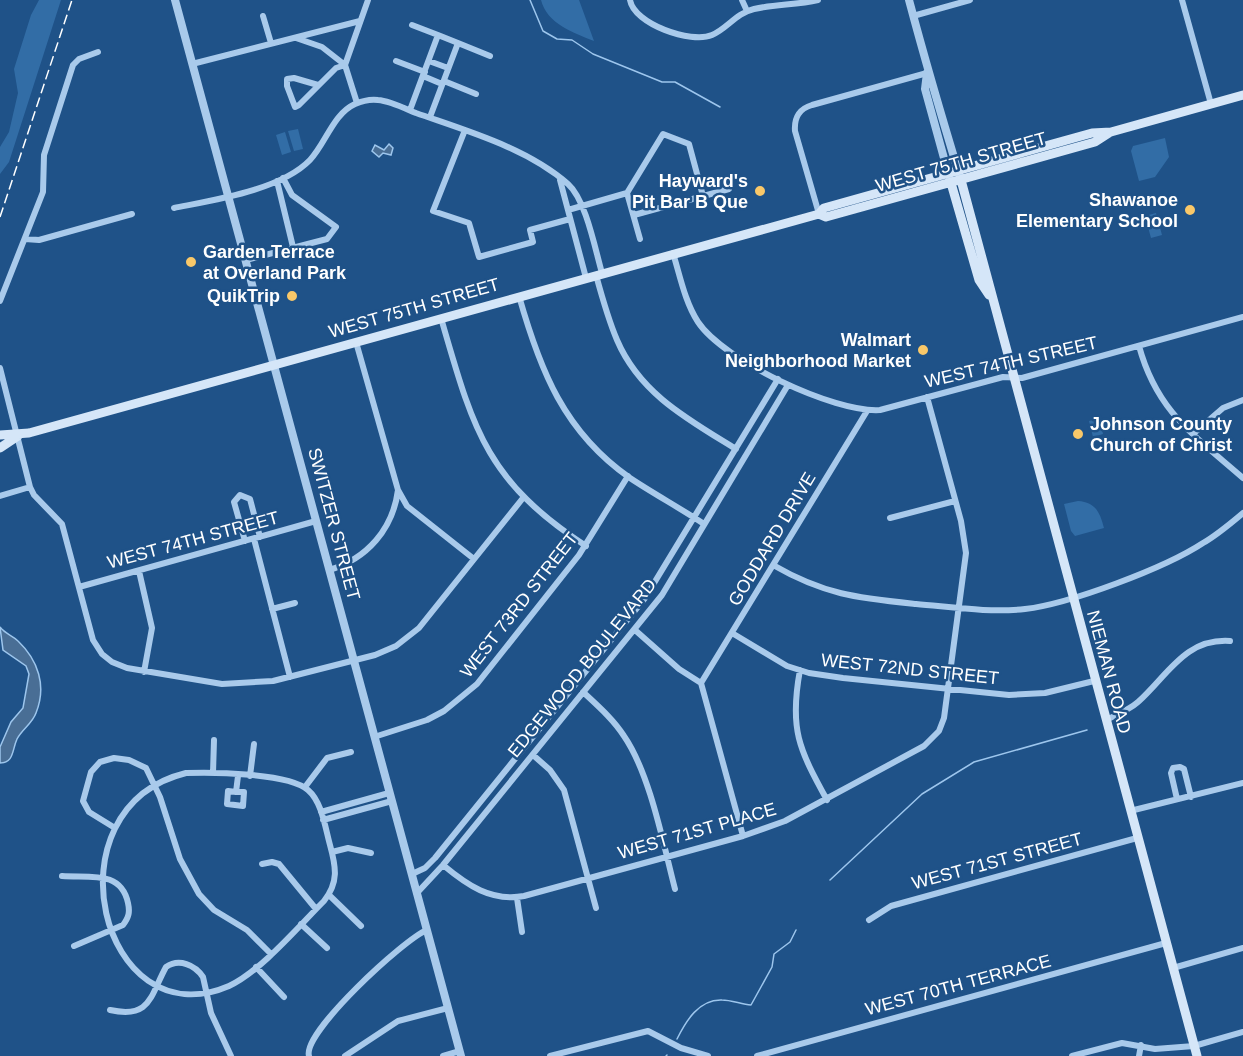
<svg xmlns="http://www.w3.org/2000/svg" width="1243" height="1056" font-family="Helvetica,sans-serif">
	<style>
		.green { fill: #326da6 }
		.water { fill: #496e95; stroke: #9dc6ed; stroke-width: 1.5 }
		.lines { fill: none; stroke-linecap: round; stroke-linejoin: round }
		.stream { stroke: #9dc6ed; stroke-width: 1.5 }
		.minor { stroke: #a9caeb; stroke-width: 6 }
		.tertiary { stroke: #a9caeb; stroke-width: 8 }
		.secondary { stroke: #d5e6f8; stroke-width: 9 }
		.rail { stroke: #fff; stroke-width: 1.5; stroke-dasharray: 10 4.5; stroke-linecap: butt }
		.poi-dot { fill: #f9c869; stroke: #1f5288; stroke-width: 2 }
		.labels { text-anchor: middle; stroke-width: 5; stroke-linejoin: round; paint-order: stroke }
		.street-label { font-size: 18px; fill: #fff; stroke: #1f5288 }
		.poi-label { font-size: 18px; font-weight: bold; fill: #fff; stroke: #1f5288; text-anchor: end }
	</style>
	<rect width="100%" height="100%" fill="#1f5288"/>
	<path class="green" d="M39 0H61L9 162 0 174V147L9 132 18 93 14 69 31 15Z
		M541 0H579L594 41C574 33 547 24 541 0Z
		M298 129 303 149 294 151 288 131Z
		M285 132 291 152 282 155 276 135Z
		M1165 138 1169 157 1155 177 1139 181 1131 151 1133 146Z
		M1156 213 1162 235 1151 238 1145 216Z
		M1099 418 1103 434 1093 437 1089 421Z
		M1078 501C1095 502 1100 512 1104 528L1075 536 1071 531 1064 504Z"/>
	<path class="water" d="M389 144 393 148 391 155 383 153 379 157 372 151 375 145 384 150Z
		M0 627C5 634 12 635 18 641 38 660 47 686 36 713 32 724 22 729 17 739 12 750 14 763 0 763V747L11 722 23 708 29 674 26 666 3 650Z"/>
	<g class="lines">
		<path class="stream" d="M530 0 543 31 557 39 572 40 593 54 662 82H675L720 107
			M830 880 922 794 974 762 1087 730
			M677 1039C686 1021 699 999 722 1000 731 1000 741 1004 751 1005L772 967 774 954 790 942 796 930
			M666 1056 667 1055"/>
		<path class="minor" d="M630 0C634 24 691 44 712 35 727 29 736 13 754 9 775 4 797 5 818 0
			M742 0 747 11
			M1182 0 1211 104
			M263 16 271 43
			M913 16 970 0
			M412 25 438 35
			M296 38 322 47 345 65
			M458 43 490 56
			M396 61 425 72
			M429 61 448 68
			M192 64 360 21
			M345 65 368 0
			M345 65 357 103
			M423 76 442 84
			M444 81 476 94
			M318 85 294 78 287 79V86L295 107 299 105 336 68 345 65
			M410 110 438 35 458 43 430 117
			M465 130 433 211 469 223 479 257 533 242 530 230 570 219
			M560 180 586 278
			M277 181 293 247
			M627 193 640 239
			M174 208C214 200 281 190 310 160 326 143 333 114 355 104 362 101 370 99 378 100 390 101 404 108 416 113 467 131 527 148 568 184 586 200 595 249 602 273
			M568 210 627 193 663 134 689 144 703 196
			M819 214 795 131C794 117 799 109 812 105L927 73
			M634 215 729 189
			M25 239 39 240 132 214
			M673 253C680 276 685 302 698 322 723 360 834 413 880 410L1003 377 1022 378 1243 317
			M246 260 327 239 336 227 292 195 283 178
			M596 275C602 297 608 319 617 340 640 394 689 420 736 449
			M519 296C540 370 564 432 630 478 654 494 680 508 704 524
			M0 301 43 192 44 155 73 65 79 59 98 52
			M441 318C473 428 485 480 586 546
			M356 342 398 490 407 506 474 559
			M1139 346C1157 412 1194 435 1243 478
			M0 368 30 487 34 495 62 524 93 640 102 654 112 662 127 668 222 684 273 681 375 655 396 646 419 628 523 498
			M1193 434 1223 408 1243 400
			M0 496 30 487
			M890 518 955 501
			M254 539 290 677
			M245 541 234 502 240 495 250 499 260 537
			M773 565C825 595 858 598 916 604 952 607 989 613 1025 609 1069 604 1165 568 1203 543 1217 535 1230 524 1243 513
			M329 570C367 559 393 529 398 490
			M139 571 152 628 144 672
			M79 587 316 521
			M272 609 295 603
			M635 630 679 669 701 683 743 836
			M732 633 787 666 809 673 843 678 1009 695 1045 693 1094 681
			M800 670C789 729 799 749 827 800
			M701 683 867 411
			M583 692C598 706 613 719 624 736 650 774 663 843 675 889
			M1106 720C1116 715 1129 710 1138 702 1168 675 1185 638 1230 641
			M374 737 427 720 444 711 477 684 579 555 628 476
			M533 755 550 770 564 790 596 908
			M186 773C212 772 289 773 308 790 322 802 325 827 330 845 336 867 339 882 324 901 299 926 260 972 229 986 101 1041 44 808 186 773Z
			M213 773 214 740
			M250 776 254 744
			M305 787 327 758 351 752
			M236 792H244L243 806 227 804 228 791 236 792 238 776
			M1177 799 1171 773 1173 768 1180 767 1184 769 1191 797
			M1130 811 1243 783
			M321 812 389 793
			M323 820 392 801
			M115 828 89 812 83 801 91 772 100 762 114 758 129 760 146 768 160 797 180 859 199 894 214 910 247 930 270 953
			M332 852 348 848 371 853
			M262 864 272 862 279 864 316 909
			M443 865C467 885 491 902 524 896L743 836 785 821 924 746 939 731 944 718 966 553 961 521 927 397
			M412 874 425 868 435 858 645 598 778 379
			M62 876C90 878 121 870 128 903 130 912 129 917 123 925L74 946
			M417 893 443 865 662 595 788 385
			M329 895 361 926
			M517 898 522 932
			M869 920 891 906 1137 838
			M301 924 327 948
			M256 967 284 997
			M1173 968 1243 948
			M110 1010C151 1019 150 996 166 967 179 958 195 965 203 977L211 1013 231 1056
			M309 1056C302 1033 404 939 427 930
			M345 1056 398 1021 448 1008
			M443 1056 460 1051
			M550 1056 648 1031 681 1048 708 1056
			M757 1056 1166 943
			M1072 1056 1122 1043 1155 1049 1194 1046 1243 1032
			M1139 1056 1141 1045"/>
		<path class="tertiary" d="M175 0 461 1056
			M909 0C925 60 942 118 960 177
			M927 73 925 89 950 180"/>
		<path class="secondary" d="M961 180 1197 1056
			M951 183 979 280 989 295
			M819 214 826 217 1095 142 1109 133
			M0 435 29 433 819 214 824 208 1092 133 1111 132 1243 95
			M0 448 18 436"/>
		<path class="rail" d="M0 217 72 0"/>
	</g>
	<g class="poi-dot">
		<circle cx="760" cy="191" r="6"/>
		<circle cx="1190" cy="210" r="6"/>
		<circle cx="191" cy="262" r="6"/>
		<circle cx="292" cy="296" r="6"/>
		<circle cx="923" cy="350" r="6"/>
		<circle cx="1078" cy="434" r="6"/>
	</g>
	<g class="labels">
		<g class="street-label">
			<text transform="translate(961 162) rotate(-16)" y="6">WEST 75TH STREET</text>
			<text transform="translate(414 308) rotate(-16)" y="6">WEST 75TH STREET</text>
			<text transform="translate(1011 362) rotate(-13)" y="6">WEST 74TH STREET</text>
			<text transform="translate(334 524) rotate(75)" y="6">SWITZER STREET</text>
			<text transform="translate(772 539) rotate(-59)" y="6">GODDARD DRIVE</text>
			<text transform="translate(193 540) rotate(-15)" y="6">WEST 74TH STREET</text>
			<text transform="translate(519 605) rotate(-52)" y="6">WEST 73RD STREET</text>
			<text transform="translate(582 668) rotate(-51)" y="6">EDGEWOOD BOULEVARD</text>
			<text transform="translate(910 669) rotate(6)" y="6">WEST 72ND STREET</text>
			<text transform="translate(1109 672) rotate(75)" y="6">NIEMAN ROAD</text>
			<text transform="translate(697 831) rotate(-16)" y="6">WEST 71ST PLACE</text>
			<text transform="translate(997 861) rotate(-15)" y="6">WEST 71ST STREET</text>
			<text transform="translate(958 985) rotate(-15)" y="6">WEST 70TH TERRACE</text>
		</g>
		<g class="poi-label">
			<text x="748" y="187">Hayward's<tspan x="748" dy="21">Pit Bar B Que</tspan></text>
			<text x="1178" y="206">Shawanoe<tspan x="1178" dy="21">Elementary School</tspan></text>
			<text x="203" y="258" text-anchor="start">Garden Terrace<tspan x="203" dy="21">at Overland Park</tspan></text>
			<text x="280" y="302">QuikTrip</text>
			<text x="911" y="346">Walmart<tspan x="911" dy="21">Neighborhood Market</tspan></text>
			<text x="1090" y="430" text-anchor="start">Johnson County<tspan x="1090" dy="21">Church of Christ</tspan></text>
		</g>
	</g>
</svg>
